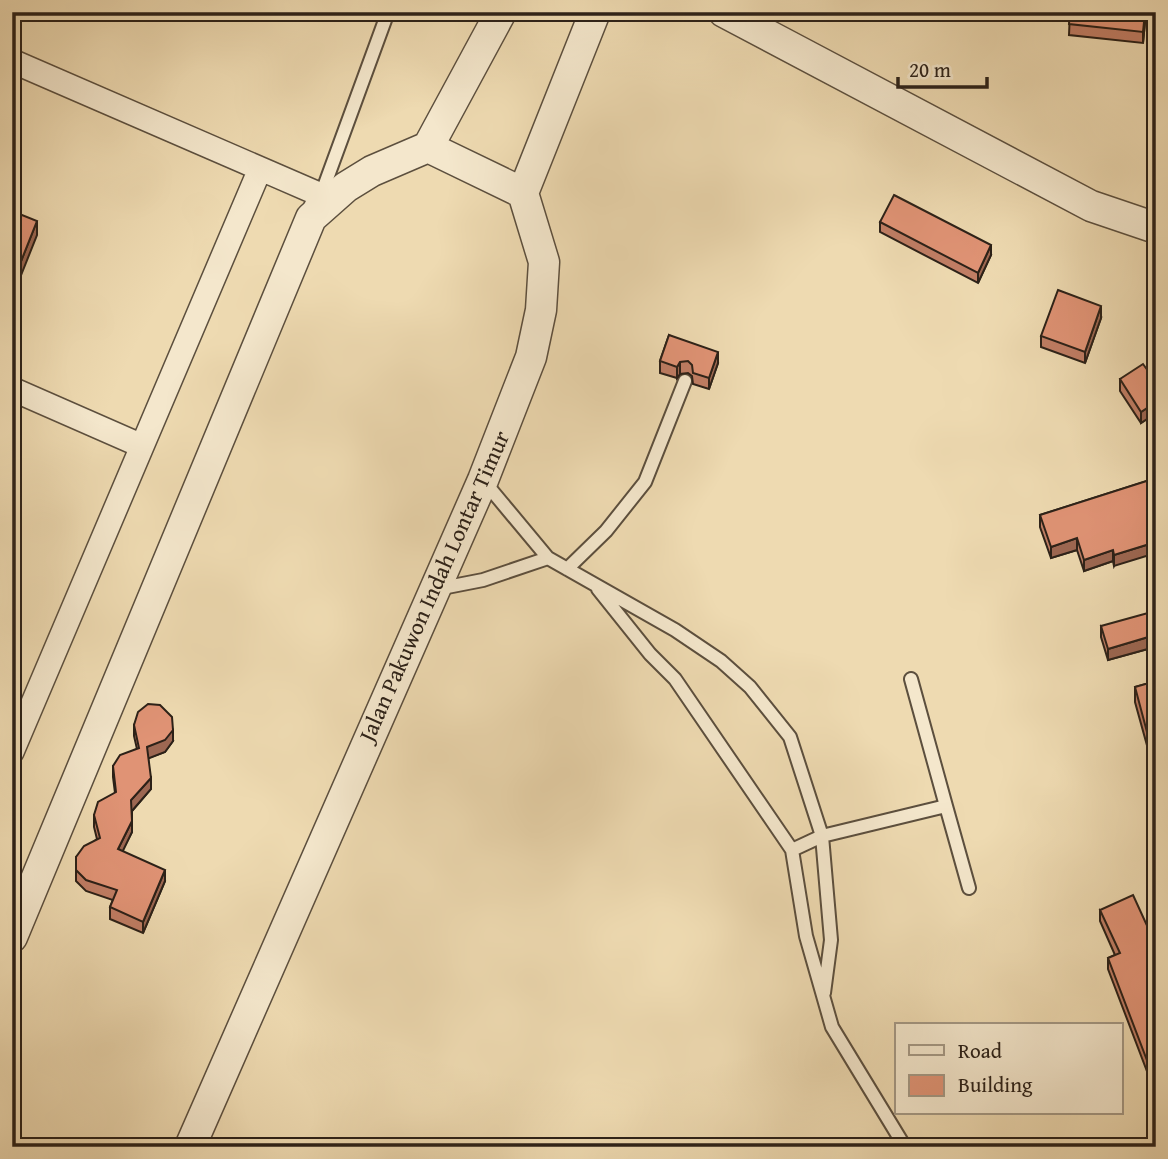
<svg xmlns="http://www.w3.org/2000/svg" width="1168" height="1159" font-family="'Gentium Book Plus',serif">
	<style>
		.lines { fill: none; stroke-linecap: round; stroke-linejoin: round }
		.service-casing { stroke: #5c4f3e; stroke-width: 16 }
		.minor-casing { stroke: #5c4f3e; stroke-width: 26 }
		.tertiary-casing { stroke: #5c4f3e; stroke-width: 33 }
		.service { stroke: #f4e7cc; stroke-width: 12 }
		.minor { stroke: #f4e7cc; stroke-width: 23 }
		.tertiary { stroke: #f4e7cc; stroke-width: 30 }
		.wall { fill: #c17e65; stroke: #2c2118; stroke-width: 2 }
		.shaded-wall { fill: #9d6752; stroke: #2c2118; stroke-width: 2 }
		.building { fill: #e09375; stroke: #2c2118; stroke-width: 2 }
		.labels { text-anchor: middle; stroke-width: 5; stroke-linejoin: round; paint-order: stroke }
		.street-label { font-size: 23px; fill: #2c2118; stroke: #f4e7cc }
	</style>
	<rect width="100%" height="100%" fill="#eedab1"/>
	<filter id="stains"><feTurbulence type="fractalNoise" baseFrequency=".00286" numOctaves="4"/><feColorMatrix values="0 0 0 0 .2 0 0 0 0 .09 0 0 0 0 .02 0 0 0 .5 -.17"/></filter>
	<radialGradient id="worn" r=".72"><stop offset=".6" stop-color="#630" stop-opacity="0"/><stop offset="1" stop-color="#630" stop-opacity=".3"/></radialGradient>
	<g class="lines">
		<defs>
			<path id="service" d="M321 195 388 12
				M483 480 548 558 675 630 721 661 750 687 790 737 822 836 831 940 824 993
				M567 569 606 531 645 482 685 381
				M437 589 483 580 548 558
				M598 589 650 654 675 679 792 850 806 936 832 1027 905 1147
				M946 806 969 888
				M792 850 822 836 946 806 911 679"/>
			<path id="minor" d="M12 61 321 195 311 218
				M12 389 142 446
				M12 752 260 169"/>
			<path id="tertiary" d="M724 12 1091 206 1156 228
				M428 147 523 193
				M12 937 311 218 346 187 372 171 428 147 501 12
				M190 1147 483 480 531 357 541 310 544 262 523 193 595 12"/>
		</defs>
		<use href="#service" class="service-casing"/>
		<use href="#minor" class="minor-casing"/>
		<use href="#tertiary" class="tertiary-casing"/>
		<use href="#service" class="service"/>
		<use href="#minor" class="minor"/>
		<use href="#tertiary" class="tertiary"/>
	</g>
	<path class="wall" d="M1070 12H1146L1143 43 1069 35Z
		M880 222 991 255 978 283 880 232Z
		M1101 318 1085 363 1041 347V336Z
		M669 335 718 363 709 389 693 384 692 376 688 373 680 374 677 378 660 373V361Z
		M1120 379 1156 382V413L1141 423 1120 391Z
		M1156 478 1114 566 1113 561 1084 571 1077 550 1051 558 1040 527V515Z
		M1101 626 1155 647 1108 660 1101 637Z
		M1156 681V778L1135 702V687Z
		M134 725 173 741 165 752 148 758 151 789 132 811V832L122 851 165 881 143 933 110 919V907L113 900 86 891 76 881V857L97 839 94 827V815L115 793 113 777V766L137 749 134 736Z
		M1100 910 1154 941 1156 940V1095L1108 969V958L1115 955 1100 921Z"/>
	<path class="shaded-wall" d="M1145 12H1146L1143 43V32Z
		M37 221V235L12 298V284Z
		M991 245V255L978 283V273Z
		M1101 306V318L1085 363V352Z
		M718 352V363L709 389V378Z
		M680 362V374L677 378V367Z
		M1156 402V413L1141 423V412Z
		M1077 538V550L1051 558V547Z
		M1156 542V553L1114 566V555Z
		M1113 550V561L1084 571V560Z
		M1155 635V647L1108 660V649Z
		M173 730V741L165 752 147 759V747Z
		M151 778V789L131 812V800Z
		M132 821V832L118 861V849Z
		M165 870V881L143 933V922Z"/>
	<path class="building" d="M1070 12H1145L1143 32 1069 24Z
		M894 195 991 245 978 273 880 222Z
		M12 211 37 221 12 284Z
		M1058 290 1101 306 1085 352 1041 336Z
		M669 335 718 352 709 378 693 373 692 365 688 361 680 362 677 367 660 361Z
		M1143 364 1156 382V402L1141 412 1120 379Z
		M1156 478V542L1114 555 1113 550 1084 560 1077 538 1051 547 1040 515Z
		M1148 613 1155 635 1108 649 1101 626Z
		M1156 681V762H1155L1135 687Z
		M148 704 160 705 172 717 173 730 165 740 147 747 151 778 131 800 132 821 118 849 165 870 143 922 110 907 117 890 86 880 76 870V857L84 846 100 838 94 815 98 802 116 792 113 766 120 755 139 748 134 725 138 712Z
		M1133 895 1154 941 1156 940V1084L1108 958 1120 953 1100 910Z"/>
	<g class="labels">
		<g class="street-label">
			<text transform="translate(434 586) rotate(-66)" y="8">Jalan Pakuwon Indah Lontar Timur</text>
		</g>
	</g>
	<rect width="1168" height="1159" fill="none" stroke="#eedab1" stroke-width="42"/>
	<rect x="14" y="14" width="1140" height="1131" fill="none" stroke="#2c2118" stroke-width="3.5"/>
	<rect x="21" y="21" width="1126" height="1117" fill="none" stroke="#2c2118" stroke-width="2"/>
	<rect x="895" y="1023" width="228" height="91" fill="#f4e7cc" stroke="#a49884" stroke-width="2"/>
	<rect x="909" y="1045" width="35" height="10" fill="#f4e7cc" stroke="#a49884" stroke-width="2"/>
	<text x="958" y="1058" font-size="21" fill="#2c2118">Road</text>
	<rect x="909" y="1075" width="35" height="21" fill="#e09375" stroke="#a49884" stroke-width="2"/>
	<text x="958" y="1092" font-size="21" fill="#2c2118">Building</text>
	<path d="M898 77v10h89v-10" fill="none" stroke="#2c2118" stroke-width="3.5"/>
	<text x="909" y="77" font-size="21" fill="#2c2118" stroke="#f4e7cc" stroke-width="5" paint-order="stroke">20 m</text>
	<rect width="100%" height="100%" filter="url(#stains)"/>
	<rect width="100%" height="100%" fill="url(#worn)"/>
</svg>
